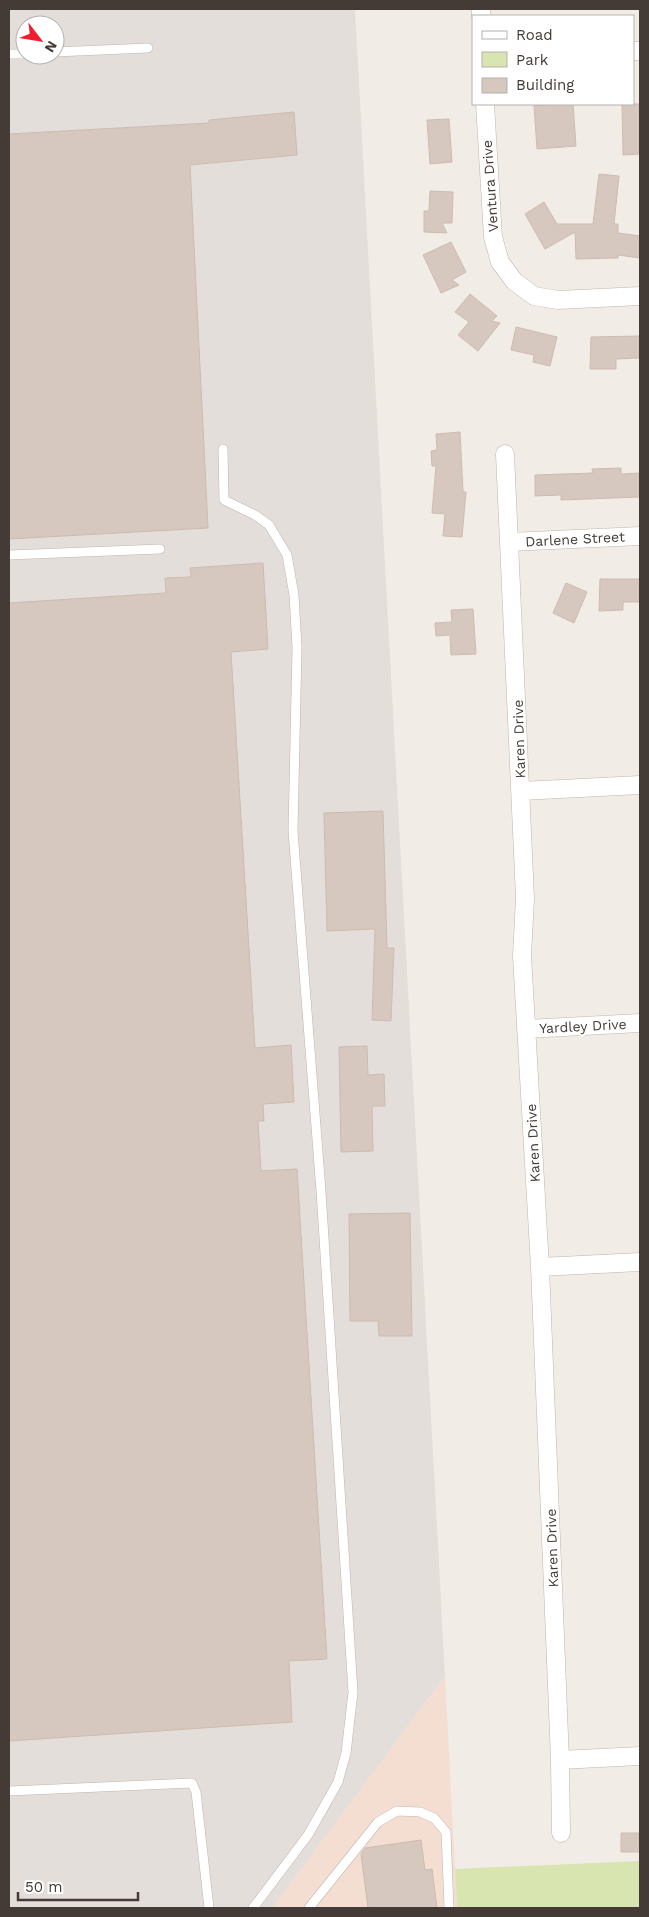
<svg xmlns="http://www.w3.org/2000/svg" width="649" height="1917" font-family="'Work Sans',sans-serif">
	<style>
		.commercial { fill: #f4ded2 }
		.industrial { fill: #e4dedb; fill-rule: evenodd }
		.green { fill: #d9e5b0 }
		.building { fill: #d6c8bf; stroke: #cebbaf }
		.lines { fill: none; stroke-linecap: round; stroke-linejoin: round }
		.service-casing { stroke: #c0b4ac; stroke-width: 10 }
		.minor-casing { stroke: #c0b4ac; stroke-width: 19 }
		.service { stroke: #fff; stroke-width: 9 }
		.minor { stroke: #fff; stroke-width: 18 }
		.labels { text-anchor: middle; stroke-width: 4; stroke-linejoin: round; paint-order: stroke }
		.street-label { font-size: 14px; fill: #453b36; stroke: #fff }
	</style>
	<rect width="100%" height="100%" fill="#f2ece6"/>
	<path class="commercial" d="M445 1676 457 1908H272Z"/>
	<path class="industrial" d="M9 9H355L445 1676 272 1908H9ZM25 25H55V55H25Z"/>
	<path class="green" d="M640 1861V1908H457L455 1869Z"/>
	<path class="building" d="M555 104H573L576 146 537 149 534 106Z
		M622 104H640V154L623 155Z
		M294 112 297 155 190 165 208 528 9 539V134L209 123V120Z
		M449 119 452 162 430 164 427 120Z
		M599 174 619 176 614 224H618V233L640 236V258L618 255V258L576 259 575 232 545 249 525 214 544 202 557 224H593Z
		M430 191 453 192 452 223H442L447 233 424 232V211H429Z
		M451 242 466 272 452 280 459 285 441 293 423 255Z
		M470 294 497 316 492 321 500 323 478 351 458 335 469 322 455 312Z
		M516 327 557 337 550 366 533 362 534 355 511 350Z
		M640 336V358L616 359V369H590L591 337Z
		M460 432 463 492H466L462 537 443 536 445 514 432 513 436 466H432L431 451 437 450 436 434Z
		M621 468V474L640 473V497L561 500V495L535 496V475L593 473 592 469Z
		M263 563 268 649 231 652 255 1048 291 1045 294 1102 263 1104 264 1121H258L261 1171 297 1169 327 1659 289 1661 292 1722 9 1741V603L166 593 165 578 191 577 190 568Z
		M600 579H640V602H623V610L599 611Z
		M566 583 587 592 574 623 553 613Z
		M473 609 476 654 451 655 450 635 436 636 435 623 452 622 451 610Z
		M383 811 387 948H394L391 1021 372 1020 375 929 327 931 324 813Z
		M367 1046 368 1075 384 1074 385 1106H372L373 1151 341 1152 339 1047Z
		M410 1213 412 1336H379L378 1321H350L349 1214Z
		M621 1833H640V1852H621Z
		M421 1840 425 1870 432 1869 437 1908H368L361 1854 365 1848Z"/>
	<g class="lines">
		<defs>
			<path id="service" d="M55 52 148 48
				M9 54H25
				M223 449 224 500 255 515 269 525 287 555 294 595 297 648 293 831 321 1191 353 1692 346 1753 338 1782 308 1835 253 1908
				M9 555 160 549
				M9 1791 192 1783 196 1792 209 1908
				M309 1908 378 1822 397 1811 420 1812 434 1818 446 1832 449 1908"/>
			<path id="minor" d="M481 9V16
				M633 51H640
				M485 104 493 237 500 262 514 281 534 296 558 300 640 296
				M505 454 525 898 522 956 540 1267 560 1760 561 1833
				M510 542 640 536
				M521 791 640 785
				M526 1029 640 1023
				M540 1267 640 1262
				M560 1760 640 1756"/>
		</defs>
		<use href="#service" class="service-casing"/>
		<use href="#minor" class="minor-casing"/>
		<use href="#service" class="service"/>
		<use href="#minor" class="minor"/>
	</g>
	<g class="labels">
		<g class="street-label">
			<text transform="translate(490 186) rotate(-94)" y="5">Ventura Drive</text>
			<text transform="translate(575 539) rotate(-3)" y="5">Darlene Street</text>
			<text transform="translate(519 739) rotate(-92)" y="5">Karen Drive</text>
			<text transform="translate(583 1026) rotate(-3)" y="5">Yardley Drive</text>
			<text transform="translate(533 1143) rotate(-93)" y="5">Karen Drive</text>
			<text transform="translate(552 1548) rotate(-92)" y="5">Karen Drive</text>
		</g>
	</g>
	<rect width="649" height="1917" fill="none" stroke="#453b36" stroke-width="20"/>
	<rect x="472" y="15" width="162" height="90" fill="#ffffff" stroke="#b5b1af"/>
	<rect x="482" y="31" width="25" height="8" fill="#ffffff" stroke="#b5b1af"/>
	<text x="516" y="40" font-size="15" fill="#453b36">Road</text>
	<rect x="482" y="52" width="25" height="15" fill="#d9e5b0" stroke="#b5b1af"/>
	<text x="516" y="65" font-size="15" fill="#453b36">Park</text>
	<rect x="482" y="78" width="25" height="15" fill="#d6c8bf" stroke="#b5b1af"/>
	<text x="516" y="90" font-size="15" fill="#453b36">Building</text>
	<g transform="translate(40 40) rotate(121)"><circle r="24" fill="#ffffff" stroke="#b5b1af"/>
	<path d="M0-4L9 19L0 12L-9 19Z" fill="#f11e2f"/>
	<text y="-8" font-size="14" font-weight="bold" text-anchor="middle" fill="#453b36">N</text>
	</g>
	<path d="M18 1892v8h120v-8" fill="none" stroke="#453b36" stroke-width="2.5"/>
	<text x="25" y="1892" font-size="15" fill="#453b36" stroke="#ffffff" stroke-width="4" paint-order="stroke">50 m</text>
</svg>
